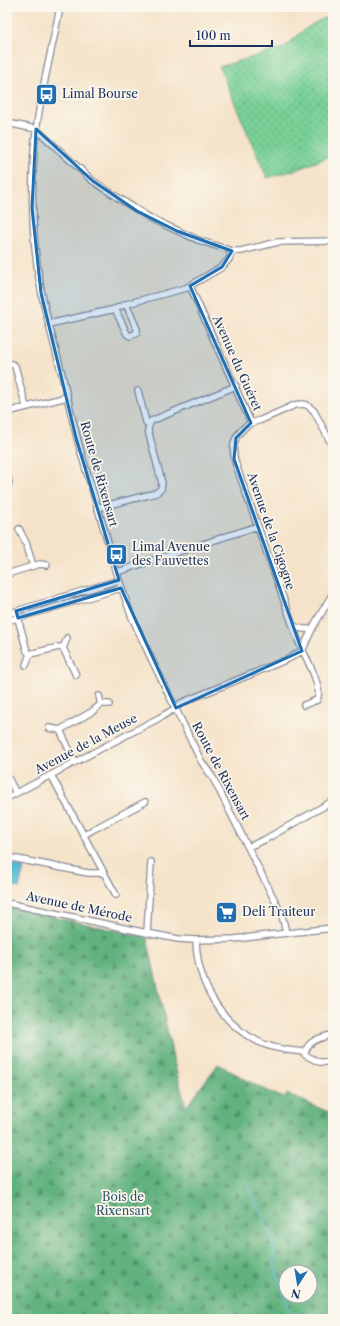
<svg xmlns="http://www.w3.org/2000/svg" width="340" height="1326" font-family="'Libre Caslon Text',serif">
	<style>
		.grass { fill: url(#grass-dots); stroke: #4a807a }
		.forest { fill: url(#forest-firs); stroke: #3e706e; fill-rule: evenodd }
		.water { fill: #56bcd4; stroke: #387699 }
		.lines { fill: none; stroke-linecap: round; stroke-linejoin: round }
		.stream { stroke: #56bcd4; stroke-width: 1.5 }
		.minor-casing { stroke: #888994; stroke-width: 8 }
		.minor { stroke: #fff; stroke-width: 5.5 }
		.marked { fill: #1f6fb2; fill-opacity: 0.2; stroke: #1f6fb2; stroke-width: 3; stroke-linejoin: round }
		.labels { text-anchor: middle; stroke-width: 3.5; stroke-linejoin: round; paint-order: stroke }
		.poi-label { font-size: 12px; fill: #1b2f5e; stroke: #fbf7ec; text-anchor: start }
		.street-label { font-size: 12px; fill: #1b2f5e; stroke: #fbf7ec }
		.park-label { font-size: 12px; fill: #32576c; stroke: #fbf7ec }
	</style>
	<defs>
		<pattern id="grass-dots" width="8" height="8" patternUnits="userSpaceOnUse"><rect width="8" height="8" fill="#78d096"/><path d="M2 2h.1M6 6h.1" fill="none" stroke="#62a97e" stroke-width="1.8" stroke-linecap="round"/></pattern>
		<pattern id="forest-firs" width="22" height="20" patternUnits="userSpaceOnUse"><rect width="22" height="20" fill="#62b27f"/><path d="M5 1l3.5 6h-7zM16 11l3.5 6h-7z" fill="#50916b"/></pattern>
	</defs>
	<rect width="100%" height="100%" fill="#fbf7ec"/>
	<filter id="ink" filterUnits="userSpaceOnUse"><feTurbulence type="fractalNoise" baseFrequency=".025" numOctaves="2"/><feDisplacementMap in="SourceGraphic" scale="8" xChannelSelector="R" yChannelSelector="G"/><feConvolveMatrix kernelMatrix="1 2 1 2 8 2 1 2 1" color-interpolation-filters="sRGB"/></filter>
	<filter id="wash" filterUnits="userSpaceOnUse"><feTurbulence type="fractalNoise" baseFrequency=".012" numOctaves="4" result="noise"/><feDisplacementMap in="SourceGraphic" scale="16" xChannelSelector="R" yChannelSelector="G"/><feGaussianBlur stdDeviation="0.9" result="paint"/><feColorMatrix in="noise" values="0 0 0 0 0 0 0 0 0 0 0 0 0 0 0 0 0 1.4 0 .05"/><feComposite in="paint" operator="in"/></filter>
	<g filter="url(#wash)">
		<rect width="100%" height="100%" fill="#f5e3c9"/>
		<path class="grass" d="M333 14V63L329 65 330 144 333 155 298 169 267 178 219 67 283 48C291 43 296 37 302 31 312 24 322 19 333 14Z"/>
		<path class="forest" d="M7 907 147 937 174 1062 186 1107 218 1064 261 1088 284 1098 287 1094 333 1114V1319H7ZM286 1272H310V1296H286Z"/>
		<path class="water" d="M7 864 24 867 19 888 7 885Z"/>
		<g class="lines">
			<path class="stream" d="M247 1182 273 1240 274 1265 289 1308 295 1319"/>
		</g>
	</g>
	<g filter="url(#ink)">
		<g class="lines">
			<defs>
				<path id="minor" d="M60 7C51 55 38 102 34 150 31 198 32 247 42 295 48 324 57 353 64 383 72 417 79 451 91 485L119 580 131 615 150 656 201 761 213 778 282 915 286 933
					M7 123 36 129 93 181 120 199 150 218 198 240 232 251H241L278 242 333 241
					M190 286 251 423 261 420 295 405 303 404 307 405 314 411 333 447
					M115 309 127 334 130 336 137 333V329L126 304
					M49 324 115 309 126 304 186 288 222 267 229 259 232 251
					M7 364H12L15 366 26 407
					M138 391 146 422 149 425
					M7 412 67 397
					M251 423C234 433 230 446 236 465L298 640C303 653 324 687 317 700L304 705
					M7 475 9 482
					M97 508 156 493 161 489 162 483 148 430 149 425 151 421 236 386
					M33 566 40 564 47 565
					M117 572 258 526
					M7 574 33 566 26 543 19 529
					M7 614 119 580
					M17 615 27 651 30 654 26 665
					M7 621 121 588
					M293 626 303 629H312
					M63 648 67 638
					M30 654 59 647 63 648 76 675
					M99 696 101 704
					M49 728 60 730
					M75 762 60 730 93 711 101 704H109
					M51 775 116 895
					M7 776 16 793
					M7 798 159 718 176 708 181 703 288 659 302 651 312 629 333 593
					M84 835 94 829 145 802
					M248 847 264 840 333 801
					M7 857 88 873H100L102 872
					M7 903 147 933 178 939 196 940 234 939 333 928
					M147 933 151 862
					M196 940C197 985 223 1028 266 1045 278 1049 292 1051 305 1052
					M333 1034C321 1038 306 1040 305 1055L319 1062H333"/>
			</defs>
			<use href="#minor" class="minor-casing"/>
			<use href="#minor" class="minor"/>
		</g>
	</g>
	<path class="marked" d="M36 129 93 181 137 211 177 231 232 251 222 267 190 286 251 423 236 438 234 459 302 651 176 708 121 588 18 618 16 611 119 580 76 438 41 293 32 208Z"/>
	<defs>
		<symbol id="bus-square" viewBox="-11 -11 22 22"><rect x="-9" y="-9" width="18" height="18" rx="4" fill="#1f6fb2" stroke="#fbf7ec"/><path d="M-5-6H5V4H4V6H2V4H-2V6H-4V4H-5ZM-3.5-4V0h7V-4ZM-3.5 1.2v1.5H-2V1.2ZM2 1.2v1.5H3.5V1.2Z" fill="#fff"/></symbol>
		<symbol id="supermarket-square" viewBox="-11 -11 22 22"><rect x="-9" y="-9" width="18" height="18" rx="4" fill="#1f6fb2" stroke="#fbf7ec"/><path d="M-6-5.5h2.5l.6 2H6L4.5 2H-2.5L-4.4-4H-6ZM-1.5 3.2a1.3 1.3 0 1 0 .1 0ZM3 3.2a1.3 1.3 0 1 0 .1 0Z" fill="#fff"/></symbol>
	</defs>
	<g fill-rule="evenodd">
		<use href="#bus-square" x="34" y="82" width="25" height="25"/>
		<use href="#bus-square" x="104" y="542" width="25" height="25"/>
		<use href="#supermarket-square" x="214" y="900" width="25" height="25"/>
	</g>
	<g class="labels">
		<g class="poi-label">
			<text x="62" y="98">Limal Bourse</text>
			<text x="132" y="551">Limal Avenue<tspan x="132" dy="14">des Fauvettes</tspan></text>
			<text x="242" y="916">Deli Traiteur</text>
		</g>
		<g class="street-label">
			<text transform="translate(237 363) rotate(66)" y="4">Avenue du Guéret</text>
			<text transform="translate(99 474) rotate(74)" y="4">Route de Rixensart</text>
			<text transform="translate(271 531) rotate(71)" y="4">Avenue de la Cigogne</text>
			<text transform="translate(86 744) rotate(-28)" y="4">Avenue de la Meuse</text>
			<text transform="translate(221 771) rotate(62)" y="4">Route de Rixensart</text>
			<text transform="translate(79 907) rotate(12)" y="4">Avenue de Mérode</text>
		</g>
		<g class="park-label">
			<text x="123" y="1201">Bois de<tspan x="123" dy="14">Rixensart</tspan></text>
		</g>
	</g>
	<rect width="340" height="1326" fill="none" stroke="#fbf7ec" stroke-width="24"/>
	<g transform="translate(298 1284) rotate(192)"><circle r="19" fill="#fbf7ec" stroke="#a1a7b3"/>
	<path d="M0-3L7 15L0 10L-7 15Z" fill="#1f6fb2"/>
	<text y="-6" font-size="11" font-weight="bold" text-anchor="middle" fill="#1b2f5e">N</text>
	</g>
	<path d="M190 40v6h82v-6" fill="none" stroke="#1b2f5e" stroke-width="2"/>
	<text x="196" y="40" font-size="12" fill="#1b2f5e" stroke="#fbf7ec" stroke-width="3" paint-order="stroke">100 m</text>
</svg>
